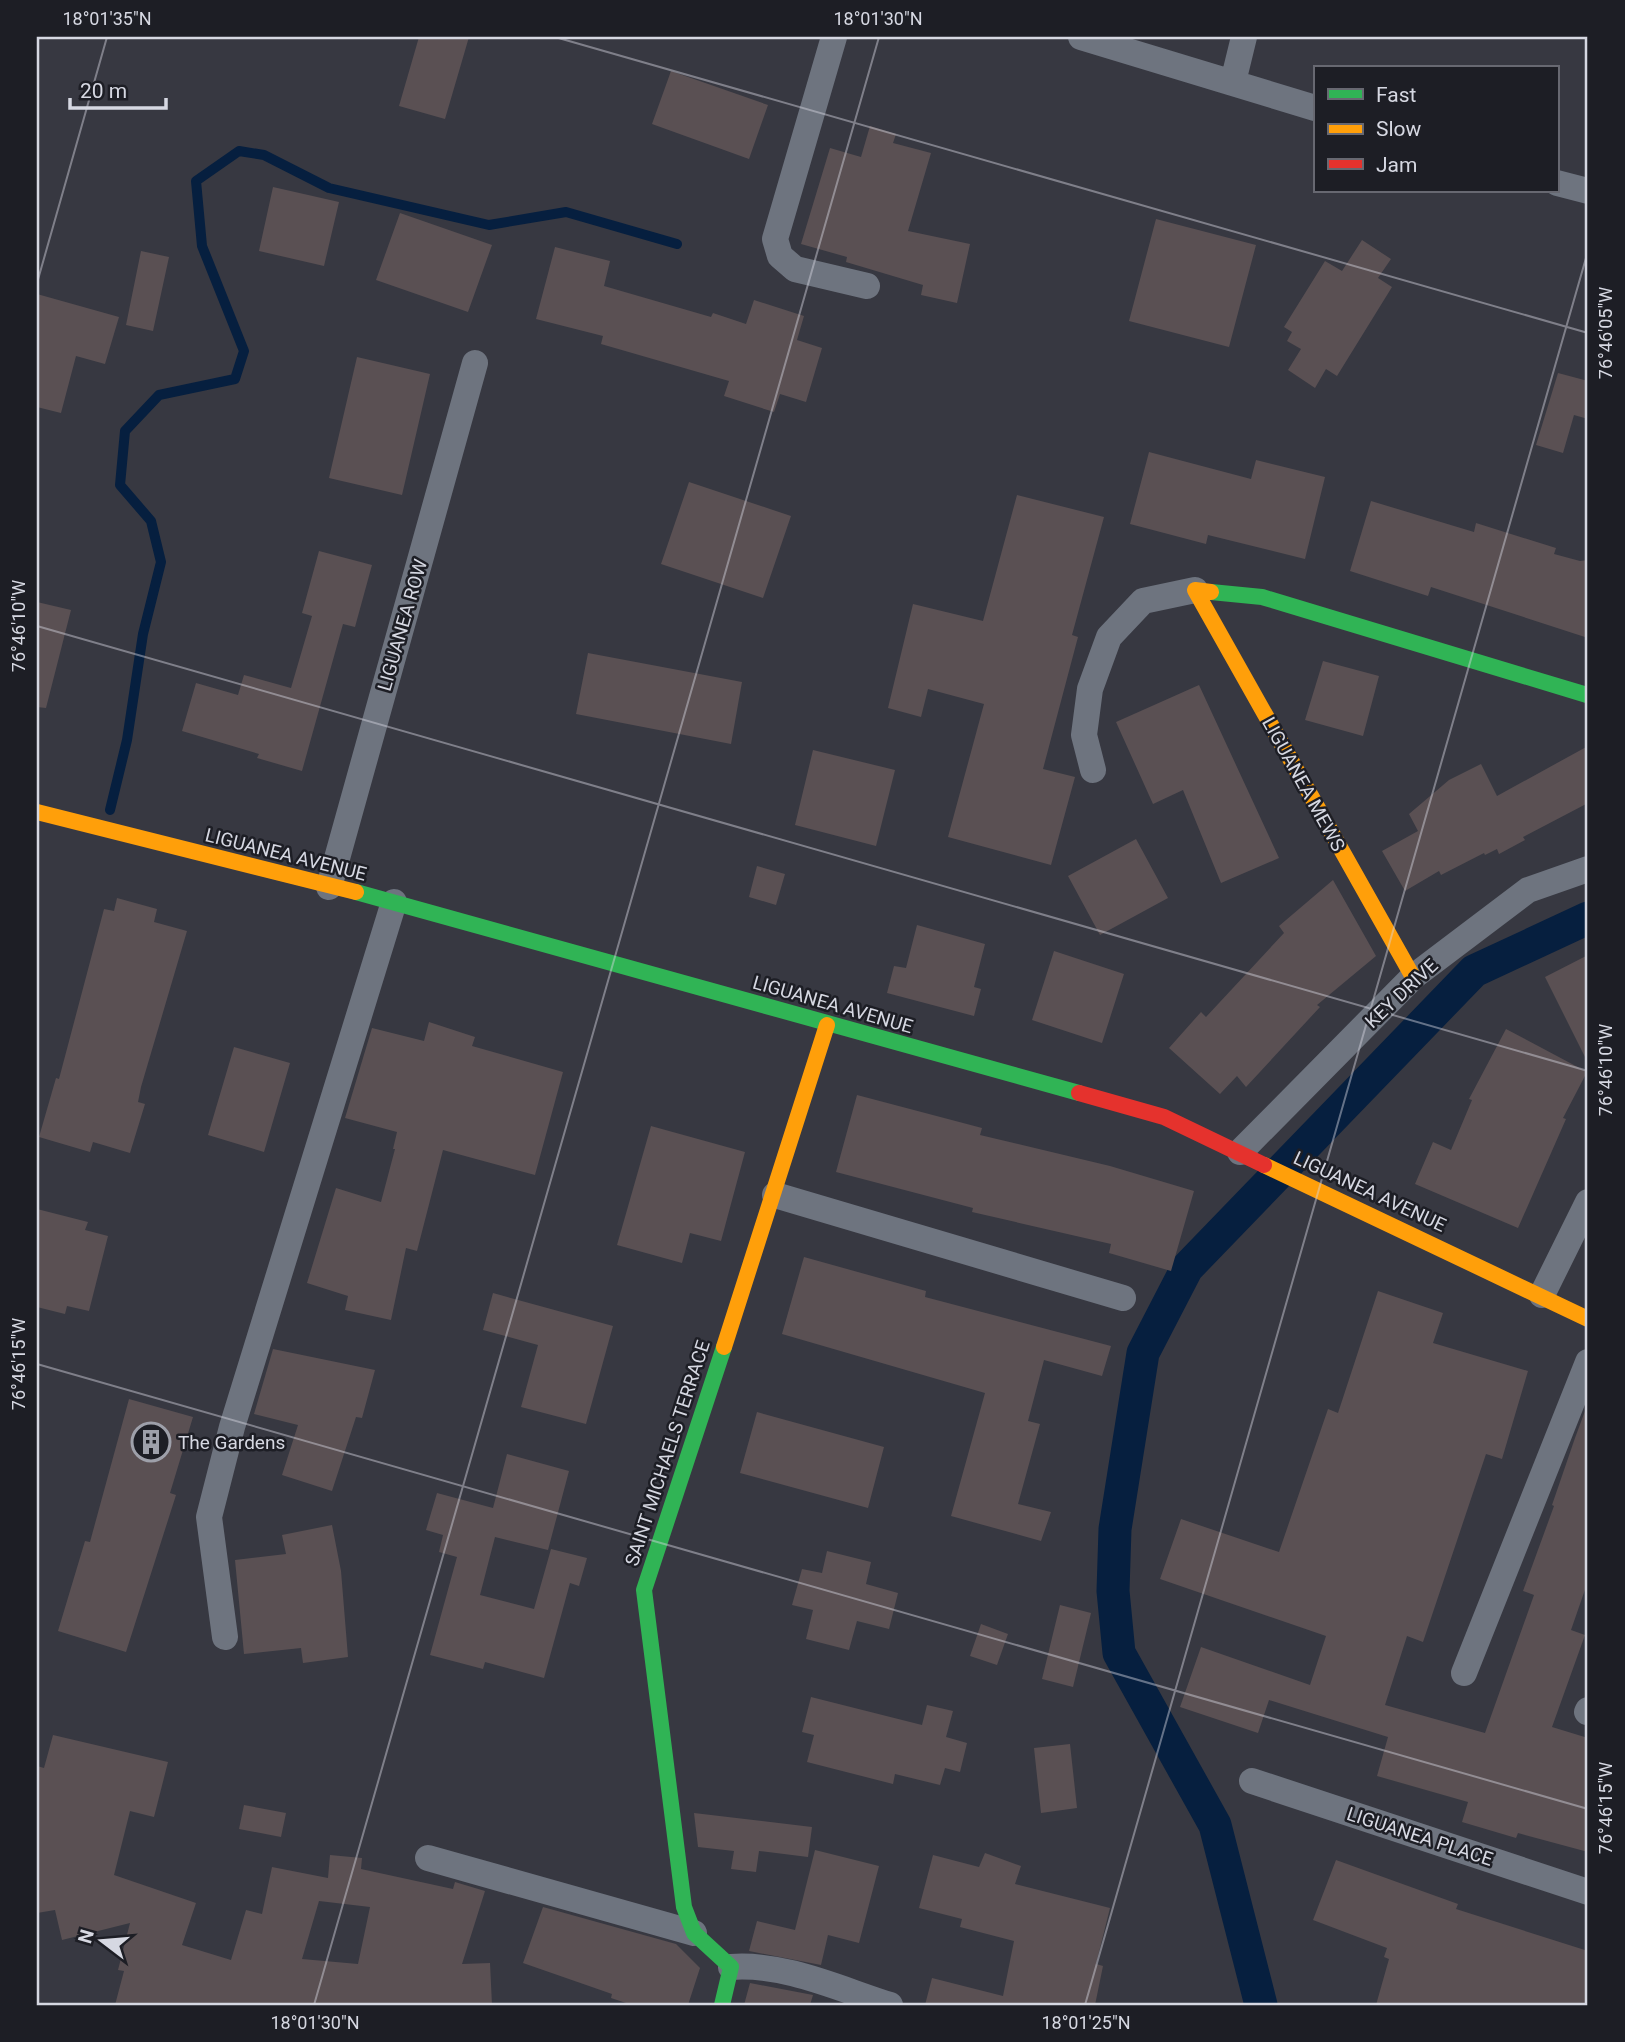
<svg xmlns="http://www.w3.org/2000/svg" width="1625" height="2042" font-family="Roboto,sans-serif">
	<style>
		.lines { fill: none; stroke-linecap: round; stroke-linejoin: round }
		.stream { stroke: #061f3f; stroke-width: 10 }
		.canal { stroke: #061f3f; stroke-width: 33 }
		.building { fill: #5a5053; fill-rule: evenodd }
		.street { stroke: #6e747f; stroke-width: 26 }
		.fast { stroke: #30b455; stroke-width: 16 }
		.slow { stroke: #ff9f0a; stroke-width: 16 }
		.jam { stroke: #e5322d; stroke-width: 16 }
		.ticks { fill: none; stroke: #d6d8e2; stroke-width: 2; stroke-opacity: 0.45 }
		.labels { text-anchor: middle; stroke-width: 5; stroke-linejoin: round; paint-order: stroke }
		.street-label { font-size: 19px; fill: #d6d8e2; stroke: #1d1e25 }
		.poi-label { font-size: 19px; fill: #d6d8e2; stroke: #1d1e25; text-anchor: start }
		.neatline { fill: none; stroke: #d6d8e2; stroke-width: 2.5 }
		.ticks-label { font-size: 18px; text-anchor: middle; fill: #d6d8e2 }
	</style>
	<rect width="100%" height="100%" fill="#373841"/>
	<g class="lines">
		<path class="stream" d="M110 810 127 740 143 634 161 562 151 521 120 485 125 431 159 395 235 379 244 351 202 246 196 181 239 151 264 155 329 188 489 225 566 212 677 244"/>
		<path class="canal" d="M1261 2005 1215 1825 1119 1653 1113 1591 1115 1529 1143 1353 1187 1268 1474 971 1588 918"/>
	</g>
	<path class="building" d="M419 37H469L445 119 399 106Z
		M671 71 768 105 749 159 652 124Z
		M870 126 896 134 893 143 931 153 908 231 970 244 957 303 921 295 923 285 846 262 847 257 801 244 830 148 861 157Z
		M273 187 339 202 324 266 259 251Z
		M400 213 492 245 468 312 376 280Z
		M1156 219 1256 245 1229 347 1129 321Z
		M1362 240 1391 259 1378 278 1392 287 1337 376 1326 369 1315 388 1288 370 1301 349 1287 341 1292 332 1284 327 1325 261 1342 271Z
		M555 247 610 261 604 286 711 317 713 313 746 324 754 300 804 316 797 340 822 348 806 402 780 394 774 412 724 396 729 381 601 344 603 336 536 319Z
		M141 251 169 257 153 331 126 325Z
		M37 294 119 317 105 364 76 356 61 413 37 407Z
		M357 357 430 374 402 495 329 478Z
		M1558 373 1588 381V419L1574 415 1563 453 1536 445Z
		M1149 452 1251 479 1256 460 1325 477 1305 559 1208 535 1206 544 1130 524Z
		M689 482 791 516 763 598 661 564Z
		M1017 495 1104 517 1072 635 1078 637 1043 769 1075 777 1051 865 948 837 984 704 928 689 921 717 888 708 913 604 983 621Z
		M1371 501 1474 532 1476 523 1556 548 1554 554 1580 561 1588 560V638L1431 587 1428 596 1350 571Z
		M319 551 372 565 355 627 343 624 302 771 257 758 259 754 182 731 196 683 238 695 244 675 291 688 312 616 302 613Z
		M37 602 71 610 46 708 37 707Z
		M588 653 742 682 731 744 576 714Z
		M1323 661 1379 676 1363 736 1305 720Z
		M1199 685 1279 858 1221 883 1183 790 1153 804 1116 722Z
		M1588 746V803L1523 837 1525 840 1499 854 1497 849 1485 855 1484 853 1441 875 1439 871 1405 891 1382 851 1418 831 1409 814 1449 780 1481 764 1497 796Z
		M813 750 895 770 876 846 795 825Z
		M1136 839 1168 898 1100 935 1068 876Z
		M757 866 785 874 776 905 749 897Z
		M1333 880 1376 956 1317 1005 1320 1007 1246 1087 1237 1076 1220 1094 1169 1048 1201 1012 1206 1017 1284 933 1279 926Z
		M117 898 157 909 154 922 187 931 141 1087 138 1102 145 1104 130 1153 93 1142 90 1152 39 1137 56 1078 59 1079 104 909 114 911Z
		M917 925 985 944 974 987 981 989 974 1016 887 993 894 966 906 968Z
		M1054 951 1124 974 1102 1043 1032 1020Z
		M1588 955V1063L1545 977Z
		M429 1022 475 1037 472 1046 563 1072 535 1175 443 1150 417 1251 406 1248 391 1320 345 1310 348 1296 307 1283 336 1188 381 1202 395 1149H393L397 1132 345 1118 372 1028 424 1041Z
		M1506 1029 1587 1072 1563 1118 1566 1119 1518 1228 1415 1184 1433 1142 1451 1150 1472 1100 1469 1099Z
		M234 1047 290 1063 264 1152 208 1135Z
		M857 1095 982 1128 980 1135 1110 1166 1194 1191 1171 1271 1109 1253 1111 1244 972 1212 973 1208 836 1172Z
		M651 1126 745 1152 721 1241 690 1233 682 1263 617 1245Z
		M37 1209 88 1222 85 1230 108 1236 89 1311 67 1306 65 1314 37 1307Z
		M804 1257 926 1291 925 1297 1111 1346 1102 1376 1044 1360 1028 1421 1040 1424 1018 1504 1051 1512 1041 1541 951 1516 985 1393 782 1334Z
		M1378 1291 1443 1313 1433 1343 1528 1371 1502 1459 1486 1454 1423 1642 1407 1636 1385 1705 1485 1733 1534 1595 1523 1591 1554 1506 1552 1505 1575 1438 1585 1411 1588 1412V1581L1571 1630 1585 1635 1552 1727 1588 1738V1852L1518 1833 1516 1838 1462 1822 1468 1802 1377 1776 1388 1737 1269 1700 1258 1733 1180 1707 1201 1647 1310 1685 1326 1636 1160 1579 1181 1519 1279 1552 1328 1409 1338 1413Z
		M493 1293 613 1326 586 1424 521 1407 538 1345 483 1330Z
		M273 1349 375 1370 362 1418 356 1417 332 1491 282 1475 298 1425 254 1414Z
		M129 1399 193 1417 170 1493 176 1495 126 1652 58 1631 85 1541 90 1542Z
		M757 1412 884 1447 868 1508 740 1473Z
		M507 1454 569 1471 548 1550 495 1537 480 1595 534 1609 551 1549 587 1558 579 1586 570 1583 544 1678 485 1662 483 1669 430 1655 457 1557 439 1552 443 1535 426 1530 437 1493 493 1508Z
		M332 1525 341 1571 348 1657 303 1663 301 1648 244 1654 235 1560 286 1554 282 1535Z
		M827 1551 871 1562 866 1584 898 1593 889 1629 857 1621 849 1650 806 1639 813 1610 792 1605 802 1569 822 1573Z
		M1060 1605 1091 1613 1073 1687 1042 1679Z
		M981 1624 1008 1634 997 1665 970 1656Z
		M811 1697 922 1725 927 1705 953 1711 946 1737 967 1743 960 1772 945 1768 940 1785 895 1774 893 1784 807 1762 814 1735 802 1732Z
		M53 1735 168 1762 154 1817 130 1811 114 1875 196 1903 182 1945 231 1960 246 1910 262 1914 272 1867 328 1878 330 1855 362 1858 361 1869 453 1889 455 1882 485 1891 462 1964 490 1963 492 2005H115L124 1971 118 1970 130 1923 62 1940 55 1910 37 1913V1766L44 1768ZM319 1901 370 1907 358 1964 302 1959Z
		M1070 1744 1077 1808 1041 1813 1034 1748Z
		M244 1805 286 1813 281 1837 239 1829Z
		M694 1813 812 1827 808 1857 759 1851 756 1872 731 1869 734 1851 698 1847Z
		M815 1850 879 1866 859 1943 828 1935 821 1965 749 1951 757 1921 795 1930Z
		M985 1853 1021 1866 1015 1884 1110 1908 1096 1964 1103 1966 1095 2005H925L932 1978 1003 1996 1014 1941 960 1927 962 1919 919 1908 933 1855 979 1867Z
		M1336 1860 1458 1904 1456 1909 1588 1951V2005H1376L1389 1959 1384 1957 1387 1948 1313 1920Z
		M543 1907 676 1944 700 1968 688 2005H632L611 1998 612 1994 523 1963Z
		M750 1983 813 1995 810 2005H744Z"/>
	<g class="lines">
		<path class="street" d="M834 37 775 239 780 256 795 269 867 286
			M1081 37 1315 108
			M1233 82 1244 37
			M1557 183 1588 191
			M1093 770 1084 735 1090 689 1109 637 1143 601 1195 590
			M329 887 475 363
			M1240 1152 1413 977 1528 890 1588 869
			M775 1195 1123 1298
			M1542 1295 1588 1202
			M225 1637 209 1517 232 1427 394 902
			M1464 1673 1588 1362
			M1587 1712 1588 1710
			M1252 1781 1588 1892
			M428 1858 694 1933
			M731 1967C785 1963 839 1989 890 2005"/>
		<path class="fast" d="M1211 592 1262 597 1587 695
			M356 892 1079 1093
			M722 2005 731 1967 694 1933 684 1907 644 1590 724 1347"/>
		<path class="slow" d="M1211 592 1195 590 1413 977
			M37 812 356 892
			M1264 1165 1588 1319
			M724 1347 827 1025"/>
		<path class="jam" d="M1079 1093 1164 1117 1264 1165"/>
	</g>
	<path class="ticks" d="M555 37 1588 333M37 283 107 37M37 626 1588 1071M37 1364 1588 1809M314 2005 879 37M1085 2005 1588 251"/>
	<defs>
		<symbol id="building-ring" viewBox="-11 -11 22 22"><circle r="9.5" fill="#1d1e25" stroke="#9ea0aa" stroke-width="1.5"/><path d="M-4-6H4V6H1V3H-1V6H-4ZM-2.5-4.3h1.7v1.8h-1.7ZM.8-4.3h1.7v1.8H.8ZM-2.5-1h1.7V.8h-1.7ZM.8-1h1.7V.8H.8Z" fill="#9ea0aa"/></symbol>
	</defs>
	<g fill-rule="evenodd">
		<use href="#building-ring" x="129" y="1420" width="44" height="44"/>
	</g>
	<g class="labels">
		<g class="street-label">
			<text transform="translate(402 625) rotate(-74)" y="7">LIGUANEA ROW</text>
			<text transform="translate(1304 784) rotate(61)" y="7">LIGUANEA MEWS</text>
			<text transform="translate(286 854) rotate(14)" y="7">LIGUANEA AVENUE</text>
			<text transform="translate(1401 993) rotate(-43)" y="7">KEY DRIVE</text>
			<text transform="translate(833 1004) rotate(16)" y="7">LIGUANEA AVENUE</text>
			<text transform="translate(1370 1191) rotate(25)" y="7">LIGUANEA AVENUE</text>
			<text transform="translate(667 1453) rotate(-72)" y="7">SAINT MICHAELS TERRACE</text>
			<text transform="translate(1420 1836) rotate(18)" y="7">LIGUANEA PLACE</text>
		</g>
		<g class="poi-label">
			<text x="178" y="1449">The Gardens</text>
		</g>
	</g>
	<rect width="1625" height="2042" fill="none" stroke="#1d1e25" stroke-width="77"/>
	<rect x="1314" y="66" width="245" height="126" fill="#1d1e25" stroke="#676871" stroke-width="2"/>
	<rect x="1328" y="89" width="35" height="10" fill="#30b455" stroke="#676871" stroke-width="2"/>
	<text x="1376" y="102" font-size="21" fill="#d6d8e2">Fast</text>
	<rect x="1328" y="124" width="35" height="10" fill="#ff9f0a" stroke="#676871" stroke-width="2"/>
	<text x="1376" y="136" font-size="21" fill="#d6d8e2">Slow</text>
	<rect x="1328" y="159" width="35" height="10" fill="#e5322d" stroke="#676871" stroke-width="2"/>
	<text x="1376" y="172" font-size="21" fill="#d6d8e2">Jam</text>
	<g transform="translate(102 1941) rotate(286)" stroke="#1d1e25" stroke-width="5" paint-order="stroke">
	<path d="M0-5L12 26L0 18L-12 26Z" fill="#d6d8e2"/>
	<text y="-10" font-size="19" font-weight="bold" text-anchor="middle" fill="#d6d8e2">N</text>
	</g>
	<path d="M70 98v10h96v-10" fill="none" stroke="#d6d8e2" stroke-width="3.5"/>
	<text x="80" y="98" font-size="21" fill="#d6d8e2" stroke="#1d1e25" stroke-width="5" paint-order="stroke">20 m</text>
	<rect x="38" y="38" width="1548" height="1966" class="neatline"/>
	<g class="ticks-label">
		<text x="107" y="25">18°01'35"N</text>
		<text x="878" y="25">18°01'30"N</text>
		<text transform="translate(1606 333) rotate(-90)" y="6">76°46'05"W</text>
		<text transform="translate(19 626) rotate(-90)" y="6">76°46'10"W</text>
		<text transform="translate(1606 1070) rotate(-90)" y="6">76°46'10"W</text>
		<text transform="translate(19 1364) rotate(-90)" y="6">76°46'15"W</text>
		<text transform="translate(1606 1808) rotate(-90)" y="6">76°46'15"W</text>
		<text x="315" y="2029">18°01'30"N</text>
		<text x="1086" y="2029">18°01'25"N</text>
	</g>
</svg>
